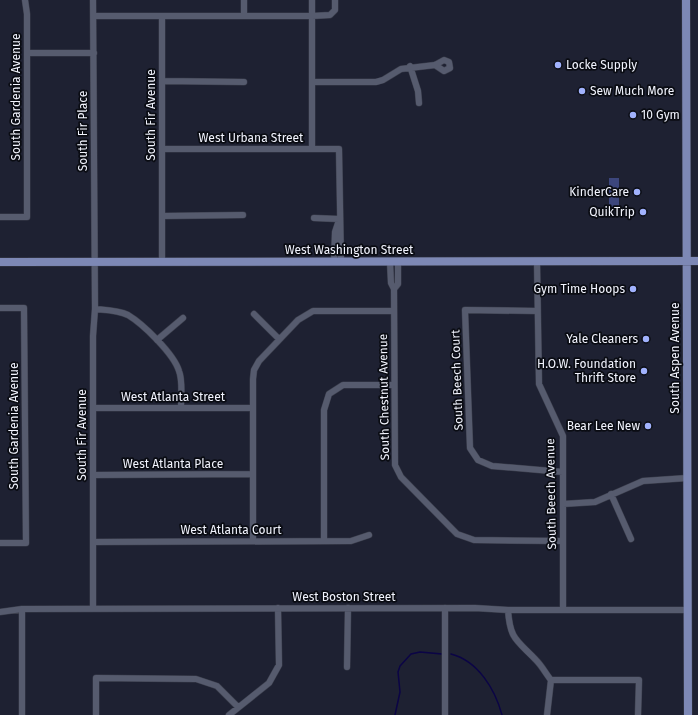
<svg xmlns="http://www.w3.org/2000/svg" width="698" height="715" font-family="'Fira Sans',sans-serif">
	<style>
		.green { fill: #3c467c }
		.lines { fill: none; stroke-linecap: round; stroke-linejoin: round }
		.stream { stroke: #0b0446; stroke-width: 1.5 }
		.minor-casing { stroke: #3b3e4c; stroke-width: 7 }
		.major-casing { stroke: #3b3e4c; stroke-width: 9 }
		.minor { stroke: #565b6e; stroke-width: 6 }
		.major { stroke: #7d88b5; stroke-width: 8 }
		.poi-dot { fill: #a1b2fd; stroke: #0a0c13; stroke-width: 1.5 }
		.labels { text-anchor: middle; stroke-width: 3.5; stroke-linejoin: round; paint-order: stroke }
		.poi-label { font-size: 12px; fill: #f2f4fe; stroke: #0a0c13; text-anchor: end }
		.street-label { font-size: 12px; fill: #f2f4fe; stroke: #0a0c13 }
	</style>
	<rect width="100%" height="100%" fill="#1e2132"/>
	<path class="green" d="M609 178H619V207H609Z"/>
	<g class="lines">
		<path class="stream" d="M451 654C478 661 495 689 502 715
			M395 715 400 692 398 672 400 666 411 654 420 652 442 654"/>
		<defs>
			<path id="minor" d="M93 0 95 309 93 336V609
				M244 0V16
				M312 0V16L330 15 335 10V0
				M94 16H312V149
				M162 16V262
				M27 53H94
				M410 66 418 91 419 103
				M162 81 244 82
				M312 82H376L383 80 401 69 435 65 444 60 449 62 450 68 444 71 435 65
				M162 149H339L341 262
				M162 216 243 215
				M0 217H27V14L25 0
				M314 218 339 219
				M334 262 335 232 339 220
				M390 262 391 283 394 289 395 465 401 477 457 534 474 540 563 541
				M537 262 539 384 563 436V610
				M394 289 398 284V262
				M0 308H24L26 543H0
				M95 309C106 310 118 310 128 315 143 324 174 354 179 371 183 381 181 397 181 408
				M537 311 465 310 470 448 478 460 492 466 563 472
				M254 314 279 339
				M157 340 183 318
				M93 408H253
				M94 475 252 474
				M611 494 631 539
				M563 504 595 502 643 481 687 478
				M253 541V379L254 370 259 361 298 320 313 311H394
				M324 541V410L329 394 343 385H394
				M93 542 351 541 369 535
				M445 608V715
				M508 610C510 640 517 640 536 660 542 666 546 674 551 680L547 715
				M0 612 22 609 475 608 508 610H688
				M347 667 348 608
				M551 680H639L638 715
				M22 715V609
				M96 715V678L196 679 217 686 238 707
				M229 715 269 683 279 665 278 608"/>
			<path id="major" d="M686 0 688 715
				M0 262 698 261"/>
		</defs>
		<use href="#minor" class="minor-casing"/>
		<use href="#major" class="major-casing"/>
		<use href="#minor" class="minor"/>
		<use href="#major" class="major"/>
	</g>
	<g class="poi-dot">
		<circle cx="558" cy="65" r="4"/>
		<circle cx="582" cy="91" r="4"/>
		<circle cx="633" cy="115" r="4"/>
		<circle cx="637" cy="192" r="4"/>
		<circle cx="643" cy="212" r="4"/>
		<circle cx="633" cy="289" r="4"/>
		<circle cx="646" cy="339" r="4"/>
		<circle cx="644" cy="371" r="4"/>
		<circle cx="648" cy="426" r="4"/>
	</g>
	<g class="labels">
		<g class="poi-label">
			<text x="566" y="69" text-anchor="start">Locke Supply</text>
			<text x="590" y="95" text-anchor="start">Sew Much More</text>
			<text x="641" y="119" text-anchor="start">10 Gym</text>
			<text x="629" y="196">KinderCare</text>
			<text x="635" y="216">QuikTrip</text>
			<text x="625" y="293">Gym Time Hoops</text>
			<text x="638" y="343">Yale Cleaners</text>
			<text x="636" y="368">H.O.W. Foundation<tspan x="636" dy="14">Thrift Store</tspan></text>
			<text x="640" y="430">Bear Lee New</text>
		</g>
		<g class="street-label">
			<text transform="translate(16 97) rotate(-90)" y="4">South Gardenia Avenue</text>
			<text transform="translate(151 115) rotate(-90)" y="4">South Fir Avenue</text>
			<text transform="translate(83 131) rotate(-90)" y="4">South Fir Place</text>
			<text x="251" y="142">West Urbana Street</text>
			<text x="349" y="254">West Washington Street</text>
			<text transform="translate(675 358) rotate(-90)" y="4">South Aspen Avenue</text>
			<text transform="translate(457 380) rotate(-92)" y="4">South Beech Court</text>
			<text x="173" y="401">West Atlanta Street</text>
			<text transform="translate(384 397) rotate(-91)" y="4">South Chestnut Avenue</text>
			<text transform="translate(14 426) rotate(-90)" y="4">South Gardenia Avenue</text>
			<text transform="translate(82 435) rotate(-90)" y="4">South Fir Avenue</text>
			<text x="173" y="468">West Atlanta Place</text>
			<text transform="translate(551 494) rotate(-91)" y="4">South Beech Avenue</text>
			<text x="231" y="534">West Atlanta Court</text>
			<text x="344" y="601">West Boston Street</text>
		</g>
	</g>
</svg>
